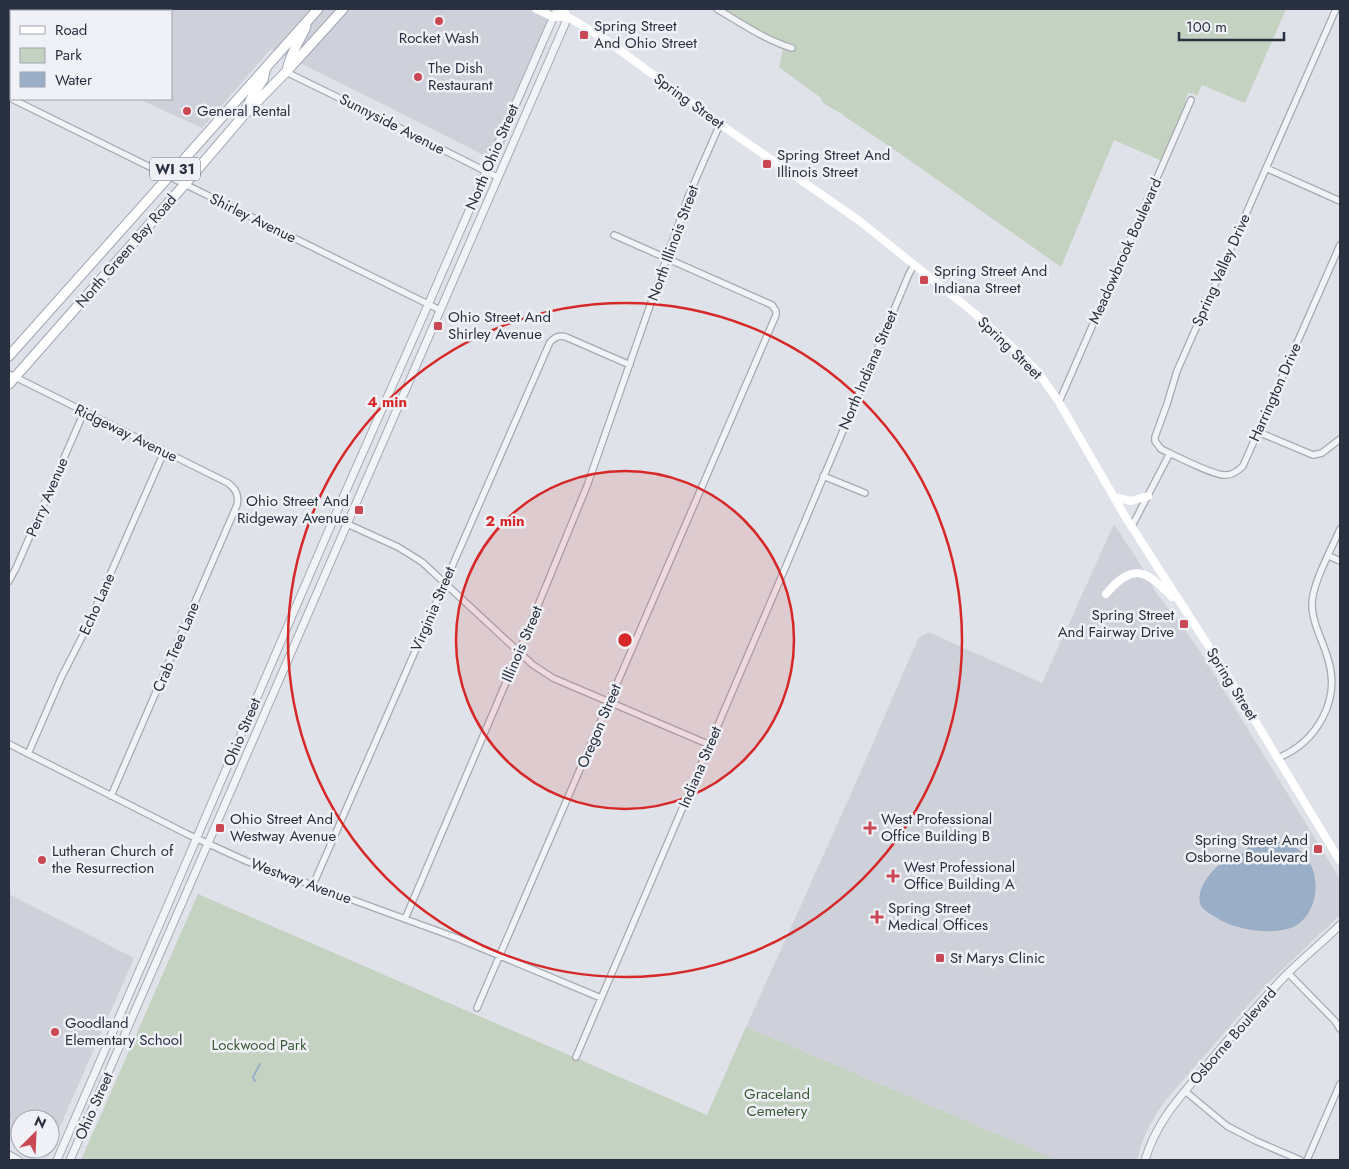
<svg xmlns="http://www.w3.org/2000/svg" width="1349" height="1169" font-family="Jost,sans-serif">
	<style>
		.built { fill: #ced1da }
		.green { fill: #c4d2c1 }
		.water { fill: #9baec7 }
		.lines { fill: none; stroke-linecap: round; stroke-linejoin: round }
		.stream { stroke: #9baec7; stroke-width: 2 }
		.minor-casing { stroke: #a5a9b2; stroke-width: 8 }
		.tertiary-casing { stroke: #a5a9b2; stroke-width: 9 }
		.primary-casing { stroke: #9fa6b3; stroke-width: 11 }
		.minor { stroke: #f2f3f7; stroke-width: 5.5 }
		.tertiary { stroke: #f2f3f7; stroke-width: 7 }
		.secondary { stroke: #fff; stroke-width: 8 }
		.primary { stroke: #fff; stroke-width: 9 }
		.ring { fill: none; stroke: #d62828; stroke-width: 2.5 }
		.poi-dot { fill: #c94854; stroke: #eff1f6; stroke-width: 2 }
		.labels { text-anchor: middle; stroke-width: 5; stroke-linejoin: round; paint-order: stroke }
		.shield { fill: #eff1f6; stroke: #646a76; stroke-width: 1 }
		.shield-label { font-size: 14px; font-weight: bold; fill: #29303f }
		.poi-label { font-size: 15px; fill: #29303f; stroke: #eff1f6; text-anchor: start }
		.street-label { font-size: 15px; fill: #29303f; stroke: #eff1f6 }
		.park-label { font-size: 15px; fill: #3b5a37; stroke: #eff1f6 }
		.centre { fill: #d62828; stroke: #eff1f6; stroke-width: 2.5 }
		.ring-label { font-size: 15px; text-anchor: middle; font-weight: bold; fill: #d62828; stroke: #eff1f6; stroke-width: 5; stroke-linejoin: round; paint-order: stroke }
	</style>
	<rect width="100%" height="100%" fill="#dfe2e8"/>
	<path class="built" d="M87 9H561L497 162 385 105 271 49 202 128 139 99H171V11H86Z
		M1114 524 1144 570 1155 591 1196 645 1340 879V915L1264 987 1165 1101 1157 1112 1148 1129 1142 1142 1137 1160H1057L746 1027 850 796 918 639 928 632 1042 683Z
		M9 894 134 958 48 1154 45 1158 26 1149H50V1119H20V1146L9 1140Z"/>
	<path class="green" d="M717 9H1286L1245 103 1202 85 1197 96 1193 93H1188L1186 99 1184 111 1162 161 1114 140 1061 267 895 150 844 116V115L823 103 821 98 779 67 784 45Z
		M198 894 707 1115 746 1027 1057 1160H81Z"/>
	<path class="water" d="M1259 841C1272 841 1285 841 1296 848 1320 863 1322 901 1302 921 1285 938 1242 931 1222 921 1217 918 1204 911 1201 906 1195 893 1208 874 1218 866 1224 862 1232 860 1238 857 1244 853 1247 847 1252 844 1254 842 1257 842 1259 841Z"/>
	<g class="lines">
		<path class="stream" d="M255 1081 253 1077 260 1064"/>
		<defs>
			<path id="minor" d="M717 9C741 23 765 40 792 48
				M1336 9 1177 371 1167 404 1155 437V441L1161 449C1174 455 1214 476 1226 475 1233 475 1238 471 1243 466L1340 245
				M286 72 372 114 497 177
				M12 99 440 310
				M1266 168 1340 201
				M9 374 228 483C236 489 239 495 237 505L111 796
				M1059 402 1191 100
				M1258 432 1313 455 1322 453 1340 439
				M823 476 865 493
				M334 518 398 547 422 562 533 665 553 678 567 684 710 745
				M1132 526 1170 453
				M1329 556 1340 561
				M9 581 16 568 84 412
				M9 744 187 834 246 861 457 938 601 998
				M28 754 61 678 87 627 164 452
				M1278 758C1317 742 1341 700 1328 659 1323 641 1312 623 1312 604 1312 584 1332 548 1340 529
				M313 885 550 342C555 337 559 335 566 337L630 365
				M405 919 516 659 587 486 688 197 720 124
				M1288 973 1335 1021 1340 1029
				M477 1008 776 315V311L772 305 614 235
				M576 1057 786 566 909 274 914 265
				M1185 1091 1227 1126 1256 1141 1300 1160
				M1307 1160 1340 1084"/>
			<path id="tertiary" d="M9 1155 18 1160
				M57 1160 164 914 334 518 428 305 557 9
				M70 1160C237 780 399 397 568 17
				M1145 1160C1157 1120 1181 1096 1207 1065 1233 1034 1259 1003 1287 974 1304 957 1323 942 1340 925"/>
			<path id="primary" d="M287 71C289 55 300 41 306 26
				M246 109 254 93 263 80 266 67
				M9 356 318 9
				M9 384 185 184 243 116 286 72 343 9"/>
		</defs>
		<use href="#minor" class="minor-casing"/>
		<use href="#tertiary" class="tertiary-casing"/>
		<use href="#primary" class="primary-casing"/>
		<use href="#minor" class="minor"/>
		<use href="#tertiary" class="tertiary"/>
		<path class="secondary" d="M536 9 553 17H568
			M561 9 568 17 606 40 720 124 861 222 973 312 1023 357 1038 372 1059 402 1126 518 1231 681 1340 861
			M1114 497 1131 501 1148 496
			M1106 594C1133 562 1146 570 1172 597"/>
		<use href="#primary" class="primary"/>
	</g>
	<circle cx="625" cy="640" r="169" fill="#d62828" fill-opacity=".12"/>
	<g class="ring">
		<circle cx="625" cy="640" r="169"/>
		<circle cx="625" cy="640" r="337"/>
	</g>
	<g class="poi-dot">
		<circle cx="439" cy="21" r="5"/>
		<rect x="579" y="30" width="10" height="10" rx="2.5"/>
		<circle cx="418" cy="77" r="5"/>
		<circle cx="187" cy="111" r="5"/>
		<rect x="762" y="159" width="10" height="10" rx="2.5"/>
		<rect x="919" y="275" width="10" height="10" rx="2.5"/>
		<rect x="433" y="321" width="10" height="10" rx="2.5"/>
		<rect x="354" y="505" width="10" height="10" rx="2.5"/>
		<rect x="1179" y="619" width="10" height="10" rx="2.5"/>
		<rect x="215" y="823" width="10" height="10" rx="2.5"/>
		<path d="M867.5 820.5h5v5h5v5h-5v5h-5v-5h-5v-5h5z"/>
		<rect x="1313" y="844" width="10" height="10" rx="2.5"/>
		<circle cx="42" cy="860" r="5"/>
		<path d="M890.5 868.5h5v5h5v5h-5v5h-5v-5h-5v-5h5z"/>
		<path d="M874.5 909.5h5v5h5v5h-5v5h-5v-5h-5v-5h5z"/>
		<rect x="935" y="953" width="10" height="10" rx="2.5"/>
		<circle cx="55" cy="1032" r="5"/>
	</g>
	<g class="labels">
		<rect class="shield" x="150" y="157.5" width="50" height="23" rx="4"/>
		<g class="shield-label">
			<text x="175" y="174">WI 31</text>
		</g>
		<g class="poi-label">
			<text x="594" y="31">Spring Street<tspan x="594" dy="17">And Ohio Street</tspan></text>
			<text x="439" y="43" text-anchor="middle">Rocket Wash</text>
			<text x="428" y="73">The Dish<tspan x="428" dy="17">Restaurant</tspan></text>
			<text x="197" y="116">General Rental</text>
			<text x="777" y="160">Spring Street And<tspan x="777" dy="17">Illinois Street</tspan></text>
			<text x="934" y="276">Spring Street And<tspan x="934" dy="17">Indiana Street</tspan></text>
			<text x="448" y="322">Ohio Street And<tspan x="448" dy="17">Shirley Avenue</tspan></text>
			<text x="349" y="506" text-anchor="end">Ohio Street And<tspan x="349" dy="17">Ridgeway Avenue</tspan></text>
			<text x="1174" y="620" text-anchor="end">Spring Street<tspan x="1174" dy="17">And Fairway Drive</tspan></text>
			<text x="230" y="824">Ohio Street And<tspan x="230" dy="17">Westway Avenue</tspan></text>
			<text x="881" y="824">West Professional<tspan x="881" dy="17">Office Building B</tspan></text>
			<text x="1308" y="845" text-anchor="end">Spring Street And<tspan x="1308" dy="17">Osborne Boulevard</tspan></text>
			<text x="52" y="856">Lutheran Church of<tspan x="52" dy="17">the Resurrection</tspan></text>
			<text x="904" y="872">West Professional<tspan x="904" dy="17">Office Building A</tspan></text>
			<text x="888" y="913">Spring Street<tspan x="888" dy="17">Medical Offices</tspan></text>
			<text x="950" y="963">St Marys Clinic</text>
			<text x="65" y="1028">Goodland<tspan x="65" dy="17">Elementary School</tspan></text>
		</g>
		<g class="street-label">
			<text transform="translate(689 101) rotate(36)" y="5">Spring Street</text>
			<text transform="translate(392 124) rotate(27)" y="5">Sunnyside Avenue</text>
			<text transform="translate(492 157) rotate(-67)" y="5">North Ohio Street</text>
			<text transform="translate(253 218) rotate(26)" y="5">Shirley Avenue</text>
			<text transform="translate(673 243) rotate(-70)" y="5">North Illinois Street</text>
			<text transform="translate(126 251) rotate(-49)" y="5">North Green Bay Road</text>
			<text transform="translate(1125 251) rotate(-66)" y="5">Meadowbrook Boulevard</text>
			<text transform="translate(1221 270) rotate(-66)" y="5">Spring Valley Drive</text>
			<text transform="translate(1010 348) rotate(44)" y="5">Spring Street</text>
			<text transform="translate(868 370) rotate(-67)" y="5">North Indiana Street</text>
			<text transform="translate(1275 392) rotate(-66)" y="5">Harrington Drive</text>
			<text transform="translate(126 433) rotate(26)" y="5">Ridgeway Avenue</text>
			<text transform="translate(47 497) rotate(-67)" y="5">Perry Avenue</text>
			<text transform="translate(97 604) rotate(-66)" y="5">Echo Lane</text>
			<text transform="translate(433 609) rotate(-67)" y="5">Virginia Street</text>
			<text transform="translate(522 644) rotate(-67)" y="5">Illinois Street</text>
			<text transform="translate(176 647) rotate(-67)" y="5">Crab Tree Lane</text>
			<text transform="translate(1232 684) rotate(58)" y="5">Spring Street</text>
			<text transform="translate(599 726) rotate(-67)" y="5">Oregon Street</text>
			<text transform="translate(242 732) rotate(-67)" y="5">Ohio Street</text>
			<text transform="translate(700 767) rotate(-67)" y="5">Indiana Street</text>
			<text transform="translate(301 881) rotate(20)" y="5">Westway Avenue</text>
			<text transform="translate(1233 1036) rotate(-49)" y="5">Osborne Boulevard</text>
			<text transform="translate(94 1106) rotate(-66)" y="5">Ohio Street</text>
		</g>
		<g class="park-label">
			<text x="259" y="1050">Lockwood Park</text>
			<text x="777" y="1099">Graceland<tspan x="777" dy="17">Cemetery</tspan></text>
		</g>
	</g>
	<circle cx="625" cy="640" r="8" class="centre"/>
	<g class="ring-label">
		<text x="387" y="407">4 min</text>
		<text x="505" y="526">2 min</text>
	</g>
	<rect width="1349" height="1169" fill="none" stroke="#29303f" stroke-width="20"/>
	<rect x="10" y="10" width="162" height="90" fill="#eff1f6" stroke="#a0a4ad"/>
	<rect x="20" y="26" width="25" height="8" fill="#ffffff" stroke="#a0a4ad"/>
	<text x="55" y="35" font-size="15" fill="#29303f">Road</text>
	<rect x="20" y="48" width="25" height="15" fill="#c4d2c1" stroke="#a0a4ad"/>
	<text x="55" y="60" font-size="15" fill="#29303f">Park</text>
	<rect x="20" y="72" width="25" height="15" fill="#9baec7" stroke="#a0a4ad"/>
	<text x="55" y="85" font-size="15" fill="#29303f">Water</text>
	<g transform="translate(35 1134) rotate(24)"><circle r="24" fill="#eff1f6" stroke="#a0a4ad"/>
	<path d="M0-4L9 19L0 12L-9 19Z" fill="#c94854"/>
	<text y="-8" font-size="14" font-weight="bold" text-anchor="middle" fill="#29303f">N</text>
	</g>
	<path d="M1179 32v8h105v-8" fill="none" stroke="#29303f" stroke-width="2.5"/>
	<text x="1186" y="32" font-size="15" fill="#29303f" stroke="#eff1f6" stroke-width="4" paint-order="stroke">100 m</text>
</svg>
